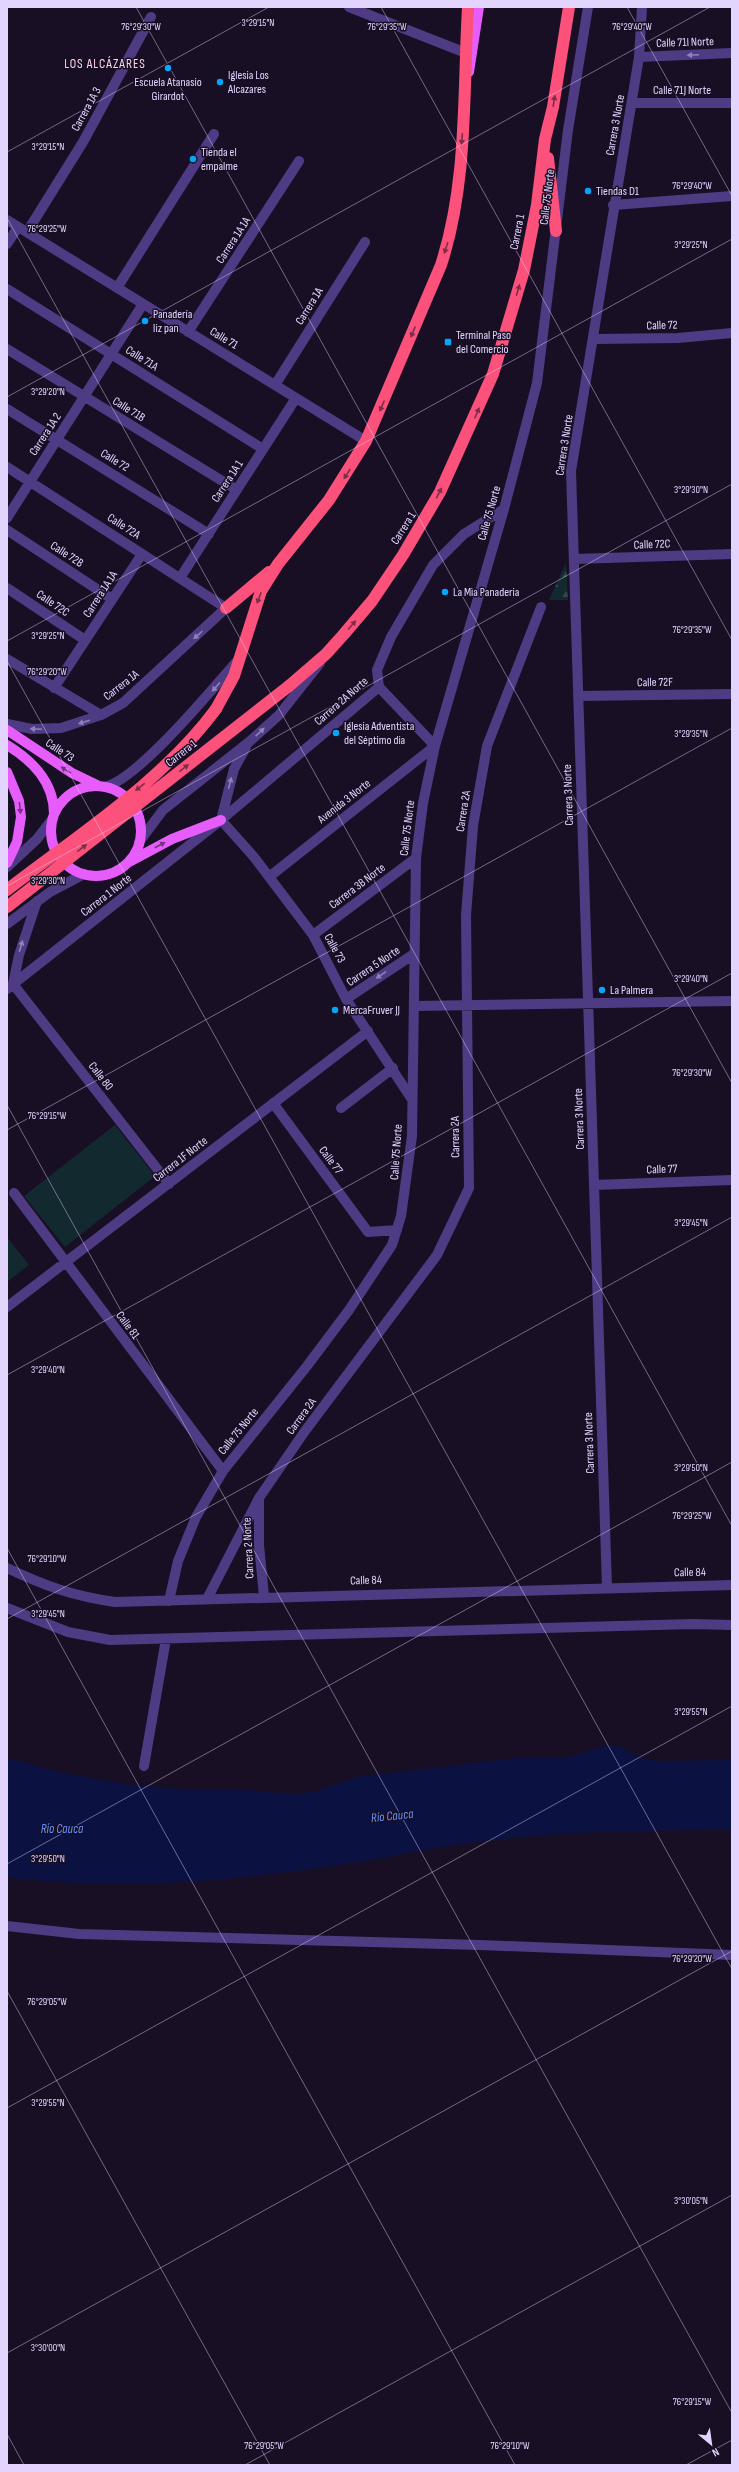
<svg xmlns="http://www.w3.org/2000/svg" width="739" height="2472" font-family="'Sofia Sans Condensed',sans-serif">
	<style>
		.green { fill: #12292f }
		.forest { fill: url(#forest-firs) }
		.water { fill: #0b1242 }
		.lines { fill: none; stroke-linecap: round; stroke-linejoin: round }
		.minor { stroke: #4f3b83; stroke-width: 10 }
		.major { stroke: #e75dfc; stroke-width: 10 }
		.highway { stroke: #fc517a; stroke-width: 12 }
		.highway-bridge { stroke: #fc517a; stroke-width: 12 }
		.oneway { fill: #9280ba }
		.oneway2 { fill: #7f2d4b }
		.oneway3 { fill: #753286 }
		.ticks { fill: none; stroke: #e3d4fe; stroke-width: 1; stroke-opacity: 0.45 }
		.poi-dot { fill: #05a6f9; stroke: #180f25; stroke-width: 1.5 }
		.labels { text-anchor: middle; stroke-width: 3; stroke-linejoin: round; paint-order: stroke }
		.street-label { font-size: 12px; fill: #e3d4fe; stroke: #180f25 }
		.poi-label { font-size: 12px; fill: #e3d4fe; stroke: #180f25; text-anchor: start }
		.neighbourhood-label { font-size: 13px; letter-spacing: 1px; fill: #fed5e6; stroke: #180f25 }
		.water-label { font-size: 13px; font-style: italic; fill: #6491fc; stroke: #180f25 }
		.ticks-label { font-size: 10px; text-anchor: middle; fill: #e3d4fe; stroke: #180f25; stroke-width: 3; stroke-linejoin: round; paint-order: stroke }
	</style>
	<defs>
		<pattern id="forest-firs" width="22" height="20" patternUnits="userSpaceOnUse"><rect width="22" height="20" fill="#12292f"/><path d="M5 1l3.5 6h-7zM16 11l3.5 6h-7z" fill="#34474e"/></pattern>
	</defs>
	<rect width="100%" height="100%" fill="#180f25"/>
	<path class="green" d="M115 1125 155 1176 65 1247 24 1196Z
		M7 1237 29 1265 7 1282Z"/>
	<path class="forest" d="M566 563 568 600H549Z"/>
	<path class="water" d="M617 1745 641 1758 657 1761 732 1760V1830C644 1830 556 1831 469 1843 436 1847 404 1854 371 1860 252 1879 127 1893 7 1877V1758L63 1773 125 1784 189 1790H247L291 1794 313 1792 356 1777 517 1758 569 1757 603 1746Z"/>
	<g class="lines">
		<path class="minor" d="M349 7 466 53
			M639 57 732 53
			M632 103H732
			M613 205 732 196
			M7 220 366 441
			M27 232 83 142 151 17
			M7 244 18 227
			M117 288 214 134
			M7 289 263 449
			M188 332 299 161
			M593 339 678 338 732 333
			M7 349 237 490
			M275 385 365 242
			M7 409 209 534
			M7 467 226 608 123 703 101 715 61 728 32 729 7 724
			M7 518 143 304
			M7 530 112 599
			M574 559 732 554
			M180 578 296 398
			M7 588 85 640
			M7 659 101 715
			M379 687 377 670 391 637 433 565 464 534 504 509
			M54 688 142 554
			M578 696 732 694
			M104 787C137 781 213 688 238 660
			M221 820 254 857 313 935 346 999 411 1098
			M221 820 234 769 246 747
			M139 842 163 810 249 742 279 715 320 663
			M7 867 37 839 53 818
			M269 877 435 746 379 687
			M37 901 19 955 13 984 169 1184
			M7 924 50 892 84 874
			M313 935 416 858
			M7 989 221 820 379 687
			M346 999 414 954
			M415 1006 732 1001
			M273 1103 368 1232 397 1230
			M341 1108 393 1068
			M594 1185 732 1180
			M14 1193 223 1471
			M7 1307 368 1031
			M259 1500V1545L264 1596
			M7 1568C45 1586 73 1596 115 1602L732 1585
			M607 1588 571 471 639 57 642 7
			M207 1599 259 1498 305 1431 437 1255 469 1188 466 915 473 826 487 746 541 607
			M169 1601 178 1561 196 1517 223 1471 307 1366 349 1310 392 1245 401 1216 412 1136 416 858 423 803 435 746 504 509 537 383 568 130 588 7
			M7 1608 68 1632 110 1640 693 1624 732 1625
			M144 1766 166 1639
			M7 1926 79 1934 480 1945 732 1955"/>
		<path class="major" d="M469 72 479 7
			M7 730 72 773 97 785
			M7 745C33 761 54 782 54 814
			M7 772 19 801 21 817 17 842 7 863
			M51 831a45 45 0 1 1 90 0a45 45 0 1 1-90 0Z
			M129 862 172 839 221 820"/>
		<path class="highway" d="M548 158 556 231
			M226 608 269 572
			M289 686 326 654 344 634 372 601 403 555 440 492 493 374 524 270 537 205 545 139 553 107 569 7
			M216 709 234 676 261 591 278 564 329 500 366 441 441 265C468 182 463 93 468 7"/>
		<path class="highway-bridge" d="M7 890C78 835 162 782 216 709
			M7 907 289 686"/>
	</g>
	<defs><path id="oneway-solid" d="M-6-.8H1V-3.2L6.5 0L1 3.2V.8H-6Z"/></defs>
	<g class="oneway">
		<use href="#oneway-solid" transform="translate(693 55) rotate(178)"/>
		<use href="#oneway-solid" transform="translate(198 635) rotate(138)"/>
		<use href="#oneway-solid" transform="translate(216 687) rotate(132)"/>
		<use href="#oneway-solid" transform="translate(84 722) rotate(163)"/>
		<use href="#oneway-solid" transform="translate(36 729) rotate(-178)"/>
		<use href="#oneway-solid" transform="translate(260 732) rotate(-43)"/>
		<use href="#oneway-solid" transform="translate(230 783) rotate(-75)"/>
		<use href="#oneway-solid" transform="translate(21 946) rotate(-74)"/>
		<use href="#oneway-solid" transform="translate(381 975) rotate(146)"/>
	</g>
	<g class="oneway2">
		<use href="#oneway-solid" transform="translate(554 101) rotate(-81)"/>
		<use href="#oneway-solid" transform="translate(462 139) rotate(94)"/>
		<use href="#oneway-solid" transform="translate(446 248) rotate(108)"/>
		<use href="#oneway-solid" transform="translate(518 290) rotate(-74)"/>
		<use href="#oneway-solid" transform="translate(413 332) rotate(113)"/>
		<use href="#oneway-solid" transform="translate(382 406) rotate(113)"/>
		<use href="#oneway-solid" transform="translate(477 413) rotate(-67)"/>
		<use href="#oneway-solid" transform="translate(347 474) rotate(123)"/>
		<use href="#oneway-solid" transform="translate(439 493) rotate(-63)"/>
		<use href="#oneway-solid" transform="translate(259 598) rotate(110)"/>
		<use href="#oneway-solid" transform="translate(352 625) rotate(-50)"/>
		<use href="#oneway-solid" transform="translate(184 768) rotate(-38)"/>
		<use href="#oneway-solid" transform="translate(140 787) rotate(142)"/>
		<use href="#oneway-solid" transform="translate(82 848) rotate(-38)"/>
	</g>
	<g class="oneway3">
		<use href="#oneway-solid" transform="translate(66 770) rotate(-148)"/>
		<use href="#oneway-solid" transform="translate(20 808) rotate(84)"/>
		<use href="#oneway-solid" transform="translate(160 845) rotate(-28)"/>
	</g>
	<path class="ticks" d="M136 7 732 1083M381 7 732 640M627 7 732 196M7 152 269 7M7 218 732 1526M7 397 710 7M7 641 732 239M7 661 732 1969M7 886 732 484M7 1105 732 2413M7 1130 732 728M7 1375 732 973M7 1548 515 2465M7 1619 732 1217M7 1864 732 1462M7 1991 270 2465M7 2108 732 1706M7 2353 732 1951M7 2434 24 2465M245 2465 732 2195M686 2465 732 2440"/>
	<g class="poi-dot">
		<circle cx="168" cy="68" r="4"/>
		<circle cx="220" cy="82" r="4"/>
		<circle cx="193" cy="159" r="4"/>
		<circle cx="588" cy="191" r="4"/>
		<circle cx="145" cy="321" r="4"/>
		<rect x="444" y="338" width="8" height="8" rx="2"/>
		<circle cx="445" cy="592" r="4"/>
		<circle cx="336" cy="733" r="4"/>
		<circle cx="602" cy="990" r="4"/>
		<circle cx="335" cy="1010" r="4"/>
	</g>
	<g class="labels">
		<g class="street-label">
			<text transform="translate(685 42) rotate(-2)" y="4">Calle 71I Norte</text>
			<text x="682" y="94">Calle 71J Norte</text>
			<text transform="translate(86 109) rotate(-61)" y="4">Carrera 1A 3</text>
			<text transform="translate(615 125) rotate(-80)" y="4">Carrera 3 Norte</text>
			<text transform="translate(547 197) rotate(-83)" y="4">Calle 75 Norte</text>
			<text transform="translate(517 232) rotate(-79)" y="4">Carrera 1</text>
			<text transform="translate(233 240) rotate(-57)" y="4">Carrera 1A 1A</text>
			<text transform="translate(309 306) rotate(-58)" y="4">Carrera 1A</text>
			<text transform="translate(662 325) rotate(-2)" y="4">Calle 72</text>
			<text transform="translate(224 338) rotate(31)" y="4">Calle 71</text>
			<text transform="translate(142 358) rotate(32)" y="4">Calle 71A</text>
			<text transform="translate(129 409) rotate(32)" y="4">Calle 71B</text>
			<text transform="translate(45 434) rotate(-57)" y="4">Carrera 1A 2</text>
			<text transform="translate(564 445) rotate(-81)" y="4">Carrera 3 Norte</text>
			<text transform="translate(115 460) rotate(32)" y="4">Calle 72</text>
			<text transform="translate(227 481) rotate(-57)" y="4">Carrera 1A 1</text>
			<text transform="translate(489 513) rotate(-74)" y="4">Calle 75 Norte</text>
			<text transform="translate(124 526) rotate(33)" y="4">Calle 72A</text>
			<text transform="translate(403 528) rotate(-58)" y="4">Carrera 1</text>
			<text transform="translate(652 544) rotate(-2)" y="4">Calle 72C</text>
			<text transform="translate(67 554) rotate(33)" y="4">Calle 72B</text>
			<text transform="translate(100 594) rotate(-57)" y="4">Carrera 1A 1A</text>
			<text transform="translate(53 603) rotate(34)" y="4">Calle 72C</text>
			<text transform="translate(655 682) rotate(-1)" y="4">Calle 72F</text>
			<text transform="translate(121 685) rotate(-38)" y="4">Carrera 1A</text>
			<text transform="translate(341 701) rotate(-41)" y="4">Carrera 2A Norte</text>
			<text transform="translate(60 750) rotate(33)" y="4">Calle 73</text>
			<text transform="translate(181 753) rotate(-38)" y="4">Carrera 1</text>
			<text transform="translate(568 795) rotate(-92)" y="4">Carrera 3 Norte</text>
			<text transform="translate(344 801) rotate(-38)" y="4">Avenida 3 Norte</text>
			<text transform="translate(463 811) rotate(-81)" y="4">Carrera 2A</text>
			<text transform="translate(407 828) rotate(-83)" y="4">Calle 75 Norte</text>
			<text transform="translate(357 886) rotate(-37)" y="4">Carrera 3B Norte</text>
			<text transform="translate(106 895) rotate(-38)" y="4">Carrera 1 Norte</text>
			<text transform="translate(335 948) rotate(61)" y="4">Calle 73</text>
			<text transform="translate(373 966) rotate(-34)" y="4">Carrera 5 Norte</text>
			<text transform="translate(101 1076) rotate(52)" y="4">Calle 80</text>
			<text transform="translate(579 1119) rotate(-92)" y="4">Carrera 3 Norte</text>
			<text transform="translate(455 1137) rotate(-91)" y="4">Carrera 2A</text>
			<text transform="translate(396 1152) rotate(-86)" y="4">Calle 75 Norte</text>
			<text transform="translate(180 1159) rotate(-38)" y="4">Carrera 1F Norte</text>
			<text transform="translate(331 1160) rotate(53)" y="4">Calle 77</text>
			<text transform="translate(662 1169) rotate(-2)" y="4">Calle 77</text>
			<text transform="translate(128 1325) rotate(53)" y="4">Calle 81</text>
			<text transform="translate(301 1416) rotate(-54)" y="4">Carrera 2A</text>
			<text transform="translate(238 1431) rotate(-51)" y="4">Calle 75 Norte</text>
			<text transform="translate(589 1443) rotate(-92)" y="4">Carrera 3 Norte</text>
			<text transform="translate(248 1548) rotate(-93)" y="4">Carrera 2 Norte</text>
			<text transform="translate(690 1572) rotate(-1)" y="4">Calle 84</text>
			<text transform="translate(366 1580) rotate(-2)" y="4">Calle 84</text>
		</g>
		<g class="poi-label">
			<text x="228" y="79">Iglesia Los<tspan x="228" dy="14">Alcazares</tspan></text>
			<text x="168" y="86" text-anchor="middle">Escuela Atanasio<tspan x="168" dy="14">Girardot</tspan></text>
			<text x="201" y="156">Tienda el<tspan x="201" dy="14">empalme</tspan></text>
			<text x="596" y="195">Tiendas D1</text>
			<text x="153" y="318">Panadería<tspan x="153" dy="14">liz pan</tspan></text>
			<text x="456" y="339">Terminal Paso<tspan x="456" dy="14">del Comercio</tspan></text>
			<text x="453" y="596">La Mìa Panaderia</text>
			<text x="344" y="730">Iglesia Adventista<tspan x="344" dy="14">del Séptimo dia</tspan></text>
			<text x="610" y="994">La Palmera</text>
			<text x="343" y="1014">MercaFruver JJ</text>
		</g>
		<g class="neighbourhood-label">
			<text x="105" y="68">LOS ALCÁZARES</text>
		</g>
		<g class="water-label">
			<text transform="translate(392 1815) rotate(-6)" y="5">Río Cauca</text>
			<text x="62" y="1833">Río Cauca</text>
		</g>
	</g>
	<g class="ticks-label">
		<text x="258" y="26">3°29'15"N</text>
		<text x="141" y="30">76°29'30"W</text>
		<text x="387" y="30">76°29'35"W</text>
		<text x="632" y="30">76°29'40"W</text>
		<text x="48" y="150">3°29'15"N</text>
		<text x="692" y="189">76°29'40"W</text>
		<text x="47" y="232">76°29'25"W</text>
		<text x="691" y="248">3°29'25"N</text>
		<text x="48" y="395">3°29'20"N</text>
		<text x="691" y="493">3°29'30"N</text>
		<text x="692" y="633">76°29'35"W</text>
		<text x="48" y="639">3°29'25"N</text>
		<text x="47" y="675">76°29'20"W</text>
		<text x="691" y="737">3°29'35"N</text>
		<text x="48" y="884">3°29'30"N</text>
		<text x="691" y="982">3°29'40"N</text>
		<text x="692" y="1076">76°29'30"W</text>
		<text x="47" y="1119">76°29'15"W</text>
		<text x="691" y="1226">3°29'45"N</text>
		<text x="48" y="1373">3°29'40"N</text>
		<text x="691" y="1471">3°29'50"N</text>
		<text x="692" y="1519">76°29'25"W</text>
		<text x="47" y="1562">76°29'10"W</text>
		<text x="48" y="1617">3°29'45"N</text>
		<text x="691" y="1715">3°29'55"N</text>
		<text x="48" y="1862">3°29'50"N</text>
		<text x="692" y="1962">76°29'20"W</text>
		<text x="47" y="2005">76°29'05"W</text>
		<text x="48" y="2106">3°29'55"N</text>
		<text x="691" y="2204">3°30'05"N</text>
		<text x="48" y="2351">3°30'00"N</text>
		<text x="692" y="2405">76°29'15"W</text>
		<text x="264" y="2449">76°29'05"W</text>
		<text x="510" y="2449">76°29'10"W</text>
	</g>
	<rect width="739" height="2472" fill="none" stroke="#e3d4fe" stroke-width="16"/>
	<g transform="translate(711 2444) rotate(151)" stroke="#180f25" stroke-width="3" paint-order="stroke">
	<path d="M0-3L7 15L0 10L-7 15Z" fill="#e3d4fe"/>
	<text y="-6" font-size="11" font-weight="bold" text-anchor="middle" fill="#e3d4fe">N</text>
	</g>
</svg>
